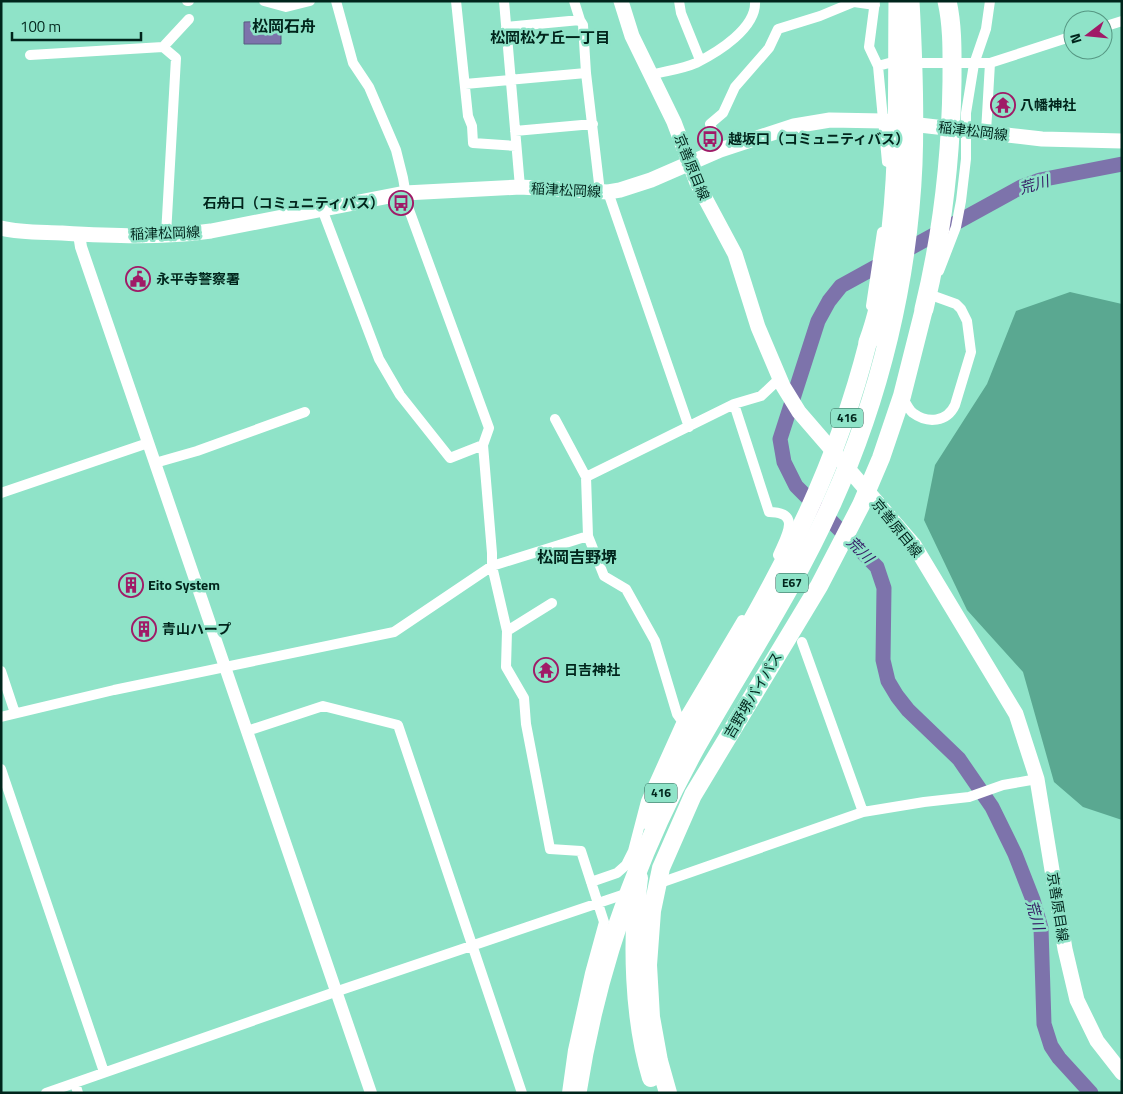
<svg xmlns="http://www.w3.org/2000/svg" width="1123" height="1094" font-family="'Titillium Web','Noto Sans JP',sans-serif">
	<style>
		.forest { fill: #5aa891 }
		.water { fill: #7d73ab; stroke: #585c80 }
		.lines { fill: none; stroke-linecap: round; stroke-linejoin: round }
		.river { stroke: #7d73ab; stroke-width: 15 }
		.minor { stroke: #fff; stroke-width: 10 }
		.tertiary { stroke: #fff; stroke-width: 12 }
		.secondary { stroke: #fff; stroke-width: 15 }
		.trunk { stroke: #fff; stroke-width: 18 }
		.motorway { stroke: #fff; stroke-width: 19 }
		.labels { text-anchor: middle; stroke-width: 5; stroke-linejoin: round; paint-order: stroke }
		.shield { fill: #8fe3c8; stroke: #2c5e50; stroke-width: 1 }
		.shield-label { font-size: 12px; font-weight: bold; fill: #01251c }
		.poi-label { font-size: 14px; font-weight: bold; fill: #01251c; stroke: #8fe3c8; text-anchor: start }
		.street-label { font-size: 14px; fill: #01251c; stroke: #8fe3c8 }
		.neighbourhood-label { font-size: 15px; font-weight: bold; fill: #01251c; stroke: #8fe3c8 }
		.water-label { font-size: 15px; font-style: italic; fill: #362167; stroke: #8fe3c8 }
		.quarter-label { font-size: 16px; font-weight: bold; fill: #01251c; stroke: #8fe3c8 }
	</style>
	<rect width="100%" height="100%" fill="#8fe3c8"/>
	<path class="forest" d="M1070 292 1122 304V820L1083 807 1054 782 1023 672 967 610 924 520 935 465 987 384 1016 311Z"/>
	<path class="water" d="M281 21V44H244V22Z"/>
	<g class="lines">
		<path class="river" d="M1091 1093 1059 1058 1051 1046 1044 1024 1041 928 1033 900 1015 854 992 807 959 759 908 710 897 696 888 681 883 660 884 588 877 567 796 486 784 462 780 439 818 321 829 301 841 286 1021 187 1040 180 1122 164"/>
		<path class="minor" d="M187 1H189
			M264 1 286 7 310 1
			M336 1 353 63 369 87 396 150 403 178 408 207 489 428 483 445 492 553V566L507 631 506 667 524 698 526 724 550 849 581 851 604 922 590 973 573 1050 567 1093
			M456 1 468 116 472 126 473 143 516 146
			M504 1 520 187
			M574 1 580 20 583 25 586 73 600 192
			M679 1 681 13 700 60
			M875 1 869 47 878 66 887 162
			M506 27 580 20
			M1103 27 1122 21
			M163 47 189 19
			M30 55 163 47 176 58 166 235
			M878 66 889 63H990L1073 36
			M651 75C665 71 683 69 696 63 718 52 757 28 755 1
			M465 84 586 73
			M515 131 593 124
			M986 132 990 63
			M720 150 710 124 723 113 735 87 769 48 778 29 820 16 854 2 875 5
			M608 192 689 427
			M322 209 379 359 400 395 450 458 483 445
			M939 271 956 227 961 201 966 159V113L974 64 986 29 990 1
			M871 306 882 232
			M902 396C905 401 908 409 913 413 928 424 947 422 955 405L971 352 967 321 961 309 956 304 931 295
			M734 404 769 512C802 512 786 536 778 555
			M555 419 586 477 588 536 604 576 626 589 655 641 677 714 682 721
			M155 463 197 451 305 412
			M586 477 734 404 761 396 779 379
			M1 493 148 443
			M507 631 552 603
			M802 642 863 812
			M1 671 15 713
			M1 717 114 690 394 632 492 566 588 536
			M247 731 323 706 398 725 522 1093
			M1 769 104 1072
			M591 882 617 873 626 865 633 851 646 801 682 721 742 620
			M654 885 863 812 924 802 969 797 1003 785 1037 779
			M75 1083 78 1093
			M46 1093 335 992 631 892"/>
		<path class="tertiary" d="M79 234 81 247 371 1093"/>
		<path class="secondary" d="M621 1 632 36 674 122 697 183 735 254 758 327 783 386 799 412 914 545 1016 714 1037 779 1065 949 1077 1000 1097 1041 1122 1073
			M1 228C21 233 42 232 62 233 111 236 162 238 211 231L405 193 520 187 608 192 620 190 651 180 720 150 794 126 830 120 884 121 1042 139 1122 141"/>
		<path class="trunk" d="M652 824 663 784 675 757C705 701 738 647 768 591 811 513 846 429 868 342
			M639 878C631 940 633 1018 651 1078
			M668 1093 659 1061 651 1017 648 965 652 911 661 868 693 795 819 586 861 505 881 458 902 396 924 309"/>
		<path class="motorway" d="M924 309C942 235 951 158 952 81 952 55 953 27 947 1
			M868 342C879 313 884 284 888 253 900 169 897 85 898 1
			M577 1093C596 970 636 856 696 747 742 666 794 588 832 503 880 397 908 280 913 164 915 110 913 56 910 1"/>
	</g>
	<defs>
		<symbol id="temple-ring" viewBox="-11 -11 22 22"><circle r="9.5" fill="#8fe3c8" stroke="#a01a67" stroke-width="1.5"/><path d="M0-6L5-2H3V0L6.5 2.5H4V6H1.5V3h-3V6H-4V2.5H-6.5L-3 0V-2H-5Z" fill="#a01a67"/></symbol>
		<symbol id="bus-ring" viewBox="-11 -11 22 22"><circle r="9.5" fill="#8fe3c8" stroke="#a01a67" stroke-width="1.5"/><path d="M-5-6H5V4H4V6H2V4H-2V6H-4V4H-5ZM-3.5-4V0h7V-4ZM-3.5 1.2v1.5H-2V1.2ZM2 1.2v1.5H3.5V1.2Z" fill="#a01a67"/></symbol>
		<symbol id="civic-ring" viewBox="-11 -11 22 22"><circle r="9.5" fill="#8fe3c8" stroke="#a01a67" stroke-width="1.5"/><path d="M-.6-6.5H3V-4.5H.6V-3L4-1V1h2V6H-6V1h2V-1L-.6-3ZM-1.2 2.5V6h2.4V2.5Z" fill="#a01a67"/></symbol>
		<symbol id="building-ring" viewBox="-11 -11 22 22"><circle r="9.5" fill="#8fe3c8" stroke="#a01a67" stroke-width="1.5"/><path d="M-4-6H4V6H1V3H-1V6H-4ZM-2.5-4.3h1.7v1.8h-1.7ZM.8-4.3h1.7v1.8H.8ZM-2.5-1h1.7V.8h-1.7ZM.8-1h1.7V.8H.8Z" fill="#a01a67"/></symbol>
	</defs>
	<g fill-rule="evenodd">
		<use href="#temple-ring" x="989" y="91" width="28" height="28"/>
		<use href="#bus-ring" x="696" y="125" width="28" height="28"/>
		<use href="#bus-ring" x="387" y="189" width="28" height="28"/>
		<use href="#civic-ring" x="124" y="265" width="28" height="28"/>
		<use href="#building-ring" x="117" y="571" width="28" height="28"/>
		<use href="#building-ring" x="130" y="615" width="28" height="28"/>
		<use href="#temple-ring" x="532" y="656" width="28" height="28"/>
	</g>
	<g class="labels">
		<g class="shield">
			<rect x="831" y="408.5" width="32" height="19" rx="4"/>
			<rect x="776" y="573.5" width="32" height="19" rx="4"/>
			<rect x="645" y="783.5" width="32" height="19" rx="4"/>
		</g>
		<g class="shield-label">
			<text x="847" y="422">416</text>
			<text x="792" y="587">E67</text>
			<text x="661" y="797">416</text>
		</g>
		<g class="poi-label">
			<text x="1020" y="110">八幡神社</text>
			<text x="728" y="144">越坂口（コミュニティバス）</text>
			<text x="384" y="208" text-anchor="end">石舟口（コミュニティバス）</text>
			<text x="156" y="284">永平寺警察署</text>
			<text x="148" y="590">Eito System</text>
			<text x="162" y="634">青山ハープ</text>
			<text x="564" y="675">日吉神社</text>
		</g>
		<g class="street-label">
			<text transform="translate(973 131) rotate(7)" y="5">稲津松岡線</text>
			<text transform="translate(692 167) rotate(68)" y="5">京善原目線</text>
			<text transform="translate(566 190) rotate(3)" y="5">稲津松岡線</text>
			<text transform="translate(165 233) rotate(-2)" y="5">稲津松岡線</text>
			<text transform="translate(897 528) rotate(51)" y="5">京善原目線</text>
			<text transform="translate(753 695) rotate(-59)" y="5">吉野堺バイパス</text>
			<text transform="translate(1058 907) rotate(81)" y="5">京善原目線</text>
		</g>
		<g class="neighbourhood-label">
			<text x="550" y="43">松岡松ケ丘一丁目</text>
		</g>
		<g class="water-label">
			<text transform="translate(1034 185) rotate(-16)" y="5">荒川</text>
			<text transform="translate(860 550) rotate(45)" y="5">荒川</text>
			<text transform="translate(1035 915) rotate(74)" y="5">荒川</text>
		</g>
		<g class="quarter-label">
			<text x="284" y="32">松岡石舟</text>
			<text x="577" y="563">松岡吉野堺</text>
		</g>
	</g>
	<rect width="1123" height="1094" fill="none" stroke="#01251c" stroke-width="5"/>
	<g transform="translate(1088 35) rotate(254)"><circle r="24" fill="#8fe3c8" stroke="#569783"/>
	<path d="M0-4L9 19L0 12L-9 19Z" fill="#a01a67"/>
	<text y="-8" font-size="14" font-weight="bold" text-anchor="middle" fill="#01251c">N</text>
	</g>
	<path d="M12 32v8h129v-8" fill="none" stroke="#01251c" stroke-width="2.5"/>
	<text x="20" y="32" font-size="15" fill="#01251c" stroke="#8fe3c8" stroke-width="4" paint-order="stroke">100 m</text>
</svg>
